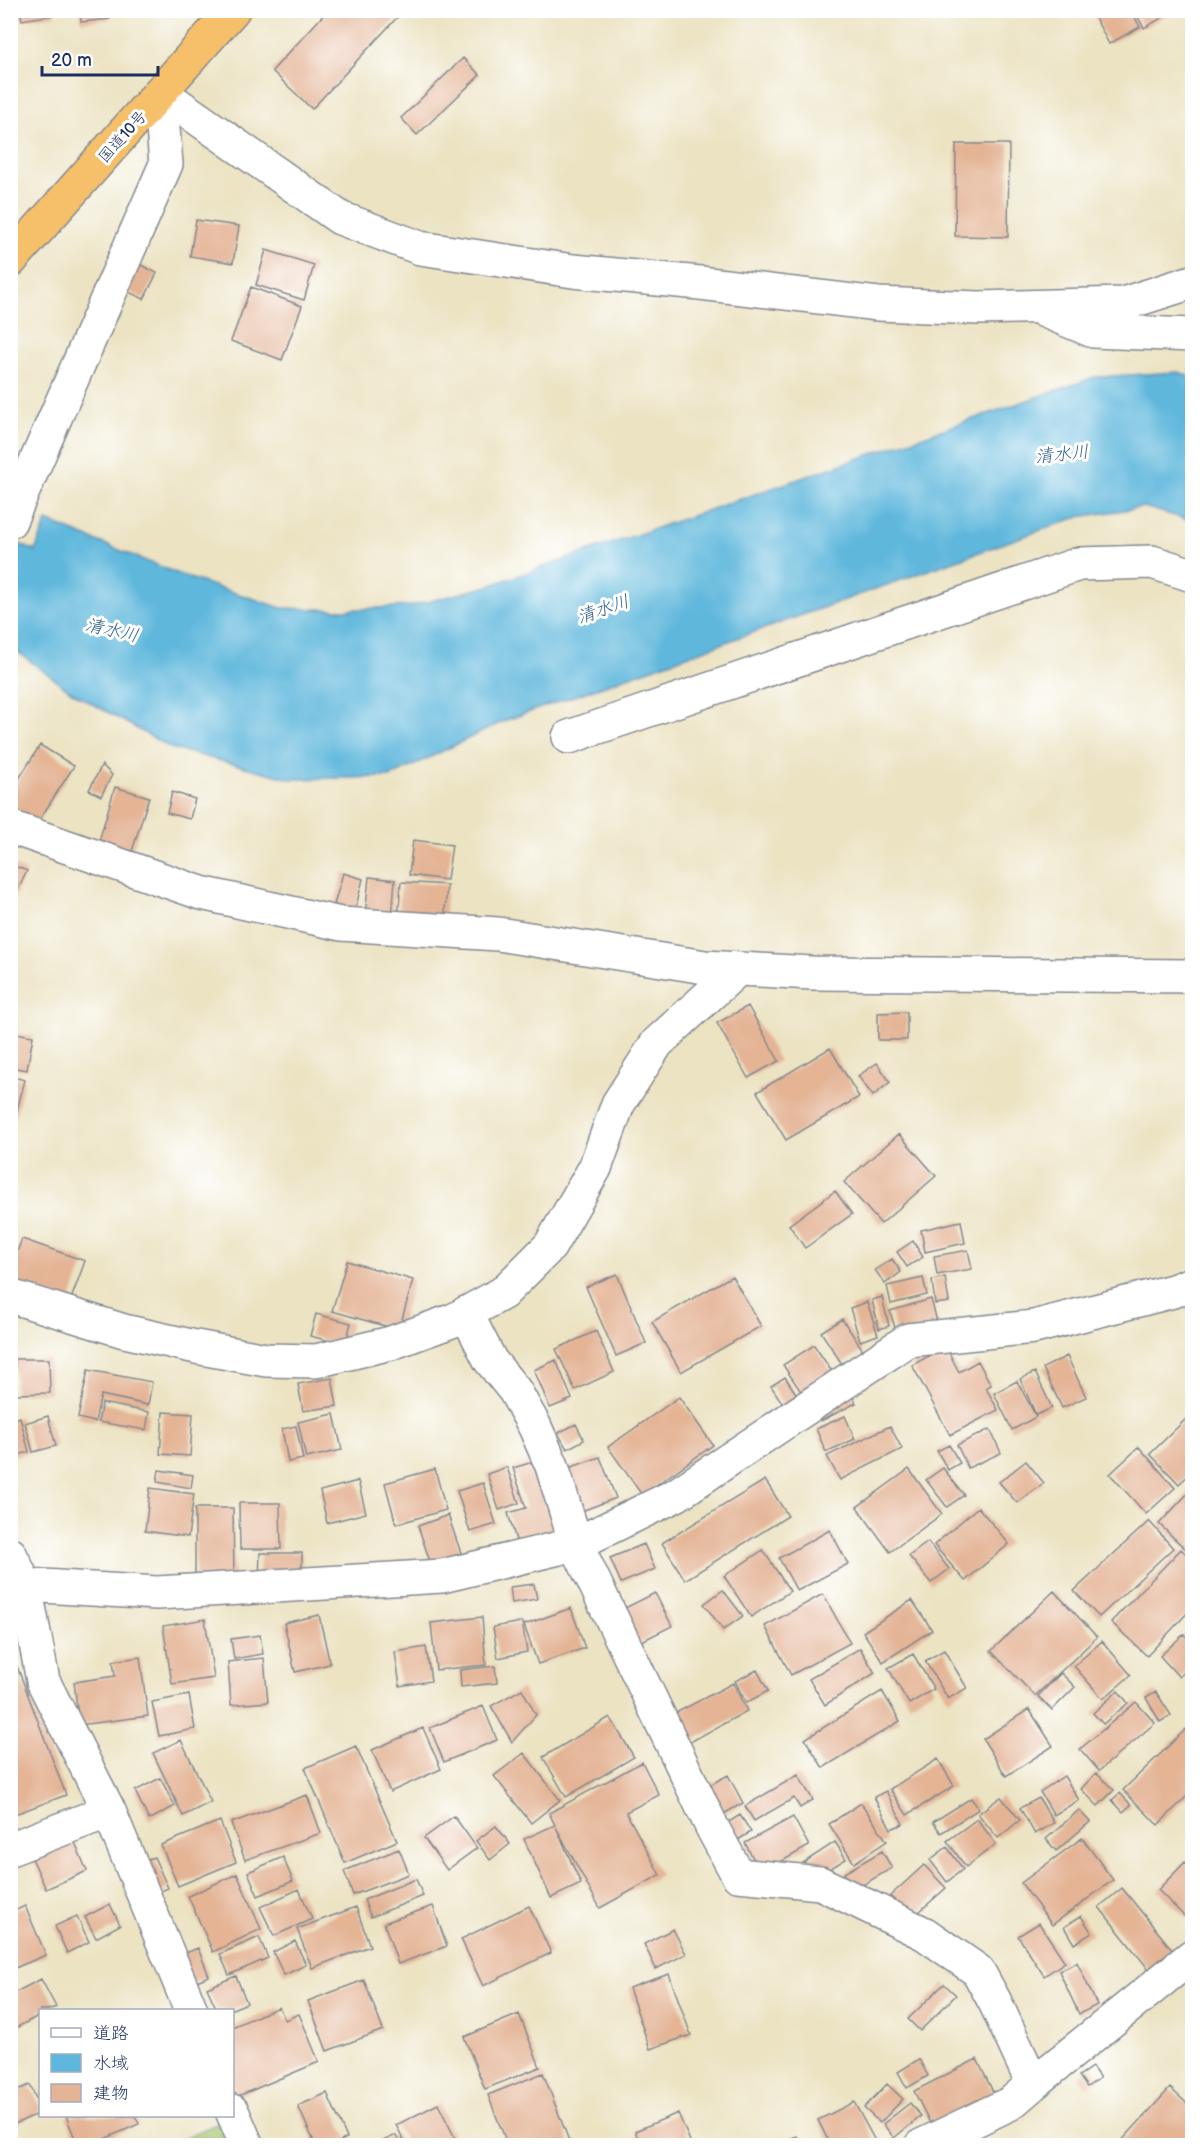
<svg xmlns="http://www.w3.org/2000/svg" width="1203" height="2156" font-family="'Balsamiq Sans','Klee One',sans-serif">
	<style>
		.green { fill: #a2c36c; stroke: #5e7965; stroke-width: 1.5 }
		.water { fill: #5eb7dc; stroke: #3c739d; stroke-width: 1.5 }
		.building { fill: #e4b495 }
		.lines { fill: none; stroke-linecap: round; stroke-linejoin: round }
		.minor-casing { stroke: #848990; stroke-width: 36 }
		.highway-casing { stroke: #848990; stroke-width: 36 }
		.minor { stroke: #fff; stroke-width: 33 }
		.highway { stroke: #f6c06b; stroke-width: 33 }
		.labels { text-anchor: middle; stroke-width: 6; stroke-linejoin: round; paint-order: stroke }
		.street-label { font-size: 16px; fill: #1b2f5e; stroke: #fff }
		.water-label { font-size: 18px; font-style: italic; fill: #325f8a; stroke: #fff }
	</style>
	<rect width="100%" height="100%" fill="#fff"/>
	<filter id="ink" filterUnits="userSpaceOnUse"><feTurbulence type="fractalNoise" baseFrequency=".0167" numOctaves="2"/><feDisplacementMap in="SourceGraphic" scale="12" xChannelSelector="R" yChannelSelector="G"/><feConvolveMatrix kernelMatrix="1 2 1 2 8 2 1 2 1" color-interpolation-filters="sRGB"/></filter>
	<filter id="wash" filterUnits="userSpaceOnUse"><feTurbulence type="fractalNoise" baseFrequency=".008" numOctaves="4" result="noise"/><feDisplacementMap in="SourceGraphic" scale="24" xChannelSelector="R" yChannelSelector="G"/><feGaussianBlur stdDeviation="1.35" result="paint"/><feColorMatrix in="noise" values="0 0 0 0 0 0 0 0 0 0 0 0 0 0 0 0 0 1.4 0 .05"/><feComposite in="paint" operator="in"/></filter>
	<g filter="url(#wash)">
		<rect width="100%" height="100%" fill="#ece3c3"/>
		<path class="green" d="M226 2120 237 2146H165Z"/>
		<path class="water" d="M1179 372 1192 378V521L1144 507 1078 517 504 721 390 777 291 779 171 748 72 692 14 649 11 642V540L35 551 47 521 186 577 282 608 344 610 411 606 485 587 1095 377Z"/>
		<g id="blocks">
			<path class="building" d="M20 10H54L55 15 22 20Z
				M80 10H109L110 19 81 22Z
				M328 10H404L312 109 272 71Z
				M1091 10H1131L1140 27 1109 44Z
				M1134 10H1176L1144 28Z
				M463 58 480 75 417 135 401 118Z
				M956 144H1009L1008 237 955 236Z
				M196 220 239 226 233 263 190 256Z
				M266 250 314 265 304 300 256 285Z
				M139 264 157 273 144 299 126 291Z
				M251 287 302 306 282 360 231 341Z
				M40 745 74 766 33 830 10 816V793Z
				M102 765 112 775 101 796 89 790Z
				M115 787 149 797 129 861 96 851Z
				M172 792 195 799 190 819 167 813Z
				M413 840 452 845 447 880 409 875Z
				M10 864 27 871 10 906Z
				M343 873 363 879 355 910 334 905Z
				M369 877 395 880 392 918 365 916Z
				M401 882 447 885 444 924 398 921Z
				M748 1006 779 1061 748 1078 717 1023Z
				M907 1012V1040H878V1013Z
				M10 1032 33 1036 27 1070 10 1067Z
				M830 1048 859 1097 786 1140 757 1092Z
				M877 1063 890 1082 873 1096 858 1076Z
				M10 1076 25 1080 11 1133H10Z
				M899 1134 936 1176 881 1224 844 1182Z
				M835 1191 852 1214 805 1248 789 1225Z
				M961 1221 965 1243 925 1252 921 1230Z
				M22 1239 85 1261 70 1302 10 1280V1270Z
				M913 1241 923 1257 907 1267 897 1252Z
				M968 1250 972 1269 937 1275 934 1256Z
				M892 1259 901 1272 885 1284 875 1270Z
				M347 1261 413 1280 399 1330 332 1311Z
				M617 1274 646 1343 616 1356 586 1287Z
				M732 1276 761 1326 681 1372 652 1322Z
				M945 1277 949 1302 935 1304 932 1280Z
				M923 1278 927 1295 891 1304 887 1286Z
				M882 1297 889 1326 879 1329 872 1300Z
				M931 1299 938 1325 898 1338 890 1311Z
				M867 1302 878 1335 860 1341 850 1308Z
				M316 1314 351 1323 345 1345 310 1336Z
				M842 1319 863 1350 842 1364 821 1332Z
				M596 1331 614 1372 575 1390 556 1349Z
				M814 1345 835 1376 804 1396 783 1365Z
				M946 1347 959 1372 978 1361 991 1385 986 1388 998 1410 950 1435 912 1365Z
				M1067 1356 1086 1397 1062 1408 1043 1368Z
				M15 1359H49L50 1393 15 1394Z
				M556 1360 572 1399 550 1408 534 1370Z
				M88 1370 152 1382 148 1405 101 1395 95 1422 78 1418Z
				M1035 1372 1052 1408 1036 1415 1020 1379Z
				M785 1377 799 1398 785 1407 771 1386Z
				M332 1378 337 1406 303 1411 298 1384Z
				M1017 1381 1036 1417 1012 1430 994 1393Z
				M850 1391 856 1403 821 1421 814 1408Z
				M679 1397 713 1445 642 1495 608 1447Z
				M102 1403 149 1412 146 1430 98 1422Z
				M163 1412 193 1414 190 1456 160 1454Z
				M1192 1413V1472L1179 1484 1150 1454Z
				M334 1414 342 1450 306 1458 298 1422Z
				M48 1416 56 1446 33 1452 25 1423Z
				M845 1416 855 1439 826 1452 816 1429Z
				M20 1417 29 1452 10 1457V1420Z
				M576 1424 584 1440 567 1449 558 1433Z
				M296 1426 303 1459 288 1462 282 1429Z
				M890 1426 902 1449 840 1480 827 1456Z
				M990 1429 1001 1453 968 1468 957 1445Z
				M949 1445 960 1463 948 1470 937 1451Z
				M1139 1447 1175 1488 1146 1514 1110 1474Z
				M600 1457 616 1498 579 1512 563 1470Z
				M1026 1461 1044 1483 1017 1503 999 1482Z
				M533 1462 556 1535 518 1547 508 1513 526 1508 513 1468Z
				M507 1467 519 1503 499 1510 487 1474Z
				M943 1468 964 1495 947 1507 926 1480Z
				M435 1469 446 1510 396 1524 385 1483Z
				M909 1469 942 1514 890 1552 857 1507Z
				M159 1470 193 1475 191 1488 157 1482Z
				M765 1480 788 1516 685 1580 662 1543Z
				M358 1481 366 1513 327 1523 320 1491Z
				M483 1483 496 1524 470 1532 457 1491Z
				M150 1488 194 1494 188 1537 145 1531Z
				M1192 1489V1555L1159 1524Z
				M239 1503H280L281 1549H240Z
				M978 1507 1009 1544 965 1581 934 1545Z
				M195 1508H233L234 1577 195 1578Z
				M448 1515 464 1562 434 1573 418 1526Z
				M1149 1521 1173 1548 1099 1617 1074 1591Z
				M830 1530 848 1564 797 1591 779 1558Z
				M928 1542 949 1569 931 1583 909 1556Z
				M644 1544 655 1569 621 1583 610 1558Z
				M1181 1549 1192 1560V1608L1147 1656 1111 1622Z
				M763 1550 790 1591 751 1617 724 1576Z
				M260 1553H302V1581L259 1580Z
				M534 1584 537 1599 512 1603 510 1587Z
				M723 1590 743 1616 723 1630 704 1604Z
				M1054 1591 1097 1637 1035 1696 991 1651Z
				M655 1593 672 1626 636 1644 619 1611Z
				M823 1594 850 1643 791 1675 765 1626Z
				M912 1600 932 1630 883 1662 863 1632Z
				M571 1608 585 1648 538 1664 524 1625Z
				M319 1615 330 1664 295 1672 284 1623Z
				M482 1617 486 1665 436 1670 431 1623Z
				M205 1619 214 1678 172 1684 163 1626Z
				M522 1622 527 1652 498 1658 493 1627Z
				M1184 1634 1192 1644V1665L1179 1677 1160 1656Z
				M260 1635 263 1654 234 1659 231 1639Z
				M1102 1641 1131 1675 1103 1699 1074 1666Z
				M426 1647 431 1681 400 1686 395 1652Z
				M860 1648 875 1673 825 1705 809 1679Z
				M944 1650 967 1688 948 1699 925 1661Z
				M12 1653 66 1795 10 1816V1654Z
				M913 1654 934 1689 909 1704 888 1668Z
				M140 1657 148 1716 79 1725 74 1682 115 1676 113 1661Z
				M264 1658 268 1702 231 1705 228 1662Z
				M495 1666 497 1683 461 1687 460 1670Z
				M757 1670 768 1691 746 1703 735 1681Z
				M1061 1673 1075 1687 1052 1710 1038 1696Z
				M733 1683 747 1711 681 1747 666 1718Z
				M522 1689 536 1715 512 1742 491 1706Z
				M882 1691 900 1721 823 1768 805 1739Z
				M1118 1691 1128 1703 1103 1724 1093 1713Z
				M1156 1692 1171 1715 1160 1722 1146 1698Z
				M189 1695 195 1729 159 1736 152 1702Z
				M1136 1702 1155 1723 1099 1771 1080 1749Z
				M483 1706 497 1740 444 1762 430 1728Z
				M1029 1709 1053 1746 1006 1776 983 1739Z
				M610 1717 634 1757 566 1797 543 1757Z
				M423 1728 441 1769 390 1792 372 1750Z
				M1186 1729 1192 1736V1791L1158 1825 1123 1790Z
				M181 1740 211 1802 183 1816 153 1753Z
				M356 1746 397 1841 345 1863 305 1768Z
				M524 1753 560 1800 531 1823 494 1776Z
				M938 1759 954 1786 907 1815 890 1789Z
				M642 1762 659 1795 626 1812 660 1875 600 1908 556 1827 581 1884 551 1898 524 1839 555 1825 549 1813Z
				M1096 1773 1114 1790 1098 1806 1081 1789Z
				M728 1775 743 1803 720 1816 704 1788Z
				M798 1775 813 1800 800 1808 794 1798 754 1821 745 1806Z
				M1064 1776 1079 1800 1054 1815 1040 1792Z
				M160 1778 175 1806 149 1820 135 1791Z
				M886 1791 903 1824 891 1829 874 1797Z
				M1120 1793 1131 1805 1123 1812 1112 1800Z
				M307 1795 321 1833 245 1860 231 1823Z
				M1001 1797 1020 1820 998 1838 978 1814Z
				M971 1798 979 1809 941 1833 933 1822Z
				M1039 1798 1054 1823 1035 1834 1020 1808Z
				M861 1803 887 1841 854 1863 829 1824Z
				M1079 1810 1090 1822 1056 1851 1046 1839Z
				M740 1815 751 1832 738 1840 727 1823Z
				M454 1816 477 1848 447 1870 424 1838Z
				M793 1817 809 1846 761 1873 745 1843Z
				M977 1819 996 1844 966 1867 947 1841Z
				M220 1821 236 1862 178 1886 161 1845Z
				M496 1826 510 1844 490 1860 476 1841Z
				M73 1838 87 1871 46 1889 31 1856Z
				M1082 1838 1113 1880 1052 1925 1021 1883Z
				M835 1842 846 1859 813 1879 803 1863Z
				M947 1847 963 1869 947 1882 930 1860Z
				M399 1849 409 1874 353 1895 344 1871Z
				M882 1851 892 1868 854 1890 844 1873Z
				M154 1857 168 1888 151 1896 136 1864Z
				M283 1857 293 1881 258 1896 248 1872Z
				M1185 1862 1192 1869V1911L1186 1918 1158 1890Z
				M924 1865 946 1888 911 1919 890 1896Z
				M237 1874 261 1929 213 1952 188 1896Z
				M416 1879 423 1896 371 1917 364 1900Z
				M1122 1888 1174 1952 1150 1971 1099 1907Z
				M299 1889 312 1919 274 1936 260 1907Z
				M110 1904 120 1925 96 1938 85 1917Z
				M25 1906 46 1955 10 1970V1913Z
				M433 1906 447 1946 398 1964 384 1923Z
				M529 1906 551 1953 483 1986 461 1939Z
				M356 1907 370 1946 312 1968 297 1929Z
				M77 1916 89 1942 67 1953 55 1926Z
				M1081 1916 1092 1933 1074 1944 1064 1927Z
				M1039 1923 1065 1962 1044 1976 1018 1936Z
				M673 1929 686 1954 656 1969 644 1944Z
				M259 1937 268 1958 229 1975 220 1954Z
				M295 1941 306 1965 284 1975 273 1952Z
				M198 1948 209 1976 187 1985 176 1957Z
				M1077 1962 1097 2005 1079 2014 1059 1971Z
				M669 1974 691 2035 650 2049 629 1988Z
				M236 1976 247 2003 230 2010H217L207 1988Z
				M41 1979 56 2007 48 2010H40V2015L14 2029 10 2023V1995Z
				M364 1980 383 2030 327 2051 308 2001Z
				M944 1984 956 1995 920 2031 908 2019Z
				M279 2007 285 2020 299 2014 319 2062 236 2097 232 2089V2027Z
				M519 2014 540 2067 485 2089 464 2037Z
				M919 2059 928 2076 907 2088 898 2072Z
				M977 2059 996 2098 933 2129 914 2091Z
				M1092 2067 1100 2078 1087 2087 1079 2076Z
				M543 2073 571 2146H508L488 2095Z
				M887 2084 903 2099 880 2123 864 2108Z
				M30 2085 40 2107V2113L10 2126V2093Z
				M1170 2088 1192 2108V2146H1117Z
				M327 2093 347 2138 331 2146H316L298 2106Z
				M854 2102 875 2141 865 2146H831L818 2120Z
				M910 2103 921 2116 894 2138 883 2124Z
				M438 2104 459 2146H407L396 2125Z
				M678 2113 692 2146H641L635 2131Z
				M66 2116H135L139 2124 88 2146H78Z
				M396 2135 401 2146H372Z
				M797 2136 801 2146H773V2145Z"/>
		</g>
	</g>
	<g filter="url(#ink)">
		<use href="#blocks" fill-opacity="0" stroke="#848990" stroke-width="1.5"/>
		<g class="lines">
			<defs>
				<path id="minor" d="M160 92 340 218 420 248 573 271 700 283 878 304 979 308 1123 304 1192 282
					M1045 311 1093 331 1192 335
					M10 521 166 164 160 92
					M569 737 1079 564 1152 562 1192 575
					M10 827 201 893 341 924 498 934 705 967 812 973 1192 976
					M10 1296 124 1331 196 1347 266 1360 316 1361 391 1343 454 1320 503 1293 550 1246 595 1168 618 1104 657 1043 738 969
					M466 1313 490 1360 515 1391 535 1427 552 1466 576 1544 713 1829 738 1875 820 1883 925 1934 978 1971 995 2002 1033 2084
					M10 1554 25 1585 43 1681 109 1811 191 2010
					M10 1584 157 1593 442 1576 576 1544 676 1495 908 1340 1034 1327 1173 1291 1192 1284
					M10 1849 109 1811
					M232 2111 247 2146
					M921 2146 1011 2103 1033 2084 1192 1956"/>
				<path id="highway" d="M10 261 233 10"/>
			</defs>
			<use href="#minor" class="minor-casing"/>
			<use href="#highway" class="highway-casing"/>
			<use href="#minor" class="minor"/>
			<use href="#highway" class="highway"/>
		</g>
	</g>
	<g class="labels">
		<g class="street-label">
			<text transform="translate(122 136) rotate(-48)" y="6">国道10号</text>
		</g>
		<g class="water-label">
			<text transform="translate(1062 454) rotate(-6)" y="6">清水川</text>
			<text transform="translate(603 609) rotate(-19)" y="6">清水川</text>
			<text transform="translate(112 630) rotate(13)" y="6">清水川</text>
		</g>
	</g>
	<rect width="1203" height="2156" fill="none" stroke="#fff" stroke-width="36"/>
	<rect x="39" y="2009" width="195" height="108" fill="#ffffff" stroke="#a4acbf" stroke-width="1.5"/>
	<rect x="51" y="2028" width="30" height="9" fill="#ffffff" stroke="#a4acbf" stroke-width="1.5"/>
	<text x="93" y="2039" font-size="18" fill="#1b2f5e">道路</text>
	<rect x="51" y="2054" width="30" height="18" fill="#5eb7dc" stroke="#a4acbf" stroke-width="1.5"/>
	<text x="93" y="2069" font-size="18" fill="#1b2f5e">水域</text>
	<rect x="51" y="2084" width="30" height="18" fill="#e4b495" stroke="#a4acbf" stroke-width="1.5"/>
	<text x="93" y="2099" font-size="18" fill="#1b2f5e">建物</text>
	<path d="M42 66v9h116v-9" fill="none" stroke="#1b2f5e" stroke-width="3"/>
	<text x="51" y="66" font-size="18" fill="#1b2f5e" stroke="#ffffff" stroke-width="4.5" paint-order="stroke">20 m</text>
</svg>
